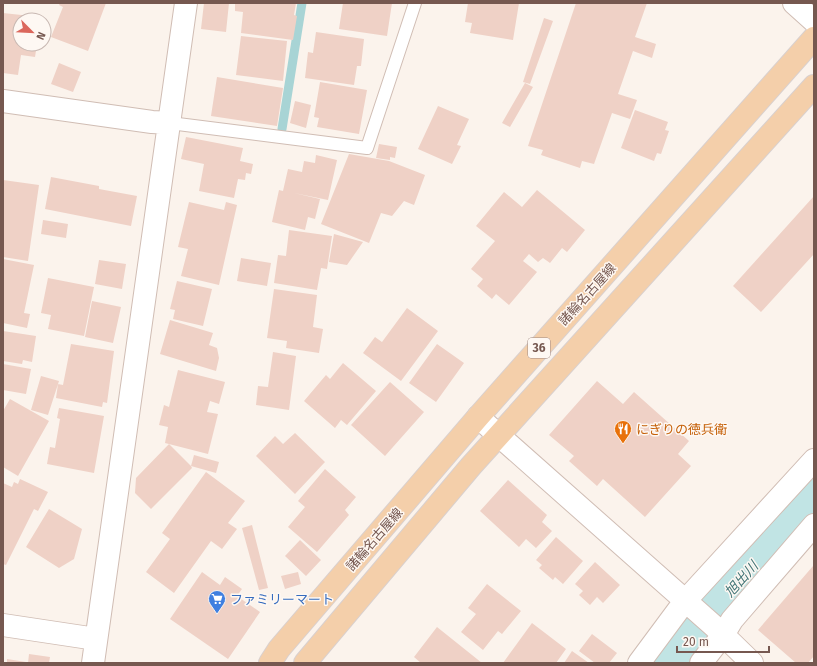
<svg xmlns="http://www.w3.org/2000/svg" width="817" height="666" font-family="'Fira Sans','Noto Sans JP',sans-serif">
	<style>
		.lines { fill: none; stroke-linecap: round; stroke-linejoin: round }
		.stream { stroke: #a8d4d5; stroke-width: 9 }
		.river { stroke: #c1e4e4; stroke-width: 55 }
		.building { fill: #efd1c6 }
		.lane-casing { stroke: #d0bdb4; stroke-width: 14 }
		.street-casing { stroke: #d0bdb4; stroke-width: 24 }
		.primary-casing { stroke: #d9d0ce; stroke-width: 24 }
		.lane { stroke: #fff; stroke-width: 12 }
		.street { stroke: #fff; stroke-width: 22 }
		.primary { stroke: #f4cfaa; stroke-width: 22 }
		.labels { text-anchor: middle; stroke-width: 3; stroke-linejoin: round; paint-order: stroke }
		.shield { fill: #fef8f3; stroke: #9f8881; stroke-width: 1 }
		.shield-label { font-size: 12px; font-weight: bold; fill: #765850 }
		.street-label { font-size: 13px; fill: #765850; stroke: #fef8f3 }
		.food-label { font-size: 13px; fill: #c56008; stroke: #fef8f3; text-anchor: start }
		.shop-label { font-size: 13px; fill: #366cbe; stroke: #fef8f3; text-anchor: start }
		.water-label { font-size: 14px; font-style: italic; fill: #447778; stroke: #fef8f3 }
	</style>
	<rect width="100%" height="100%" fill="#fbf3ec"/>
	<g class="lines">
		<path class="stream" d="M282 129 302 3"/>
		<path class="river" d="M673 663 720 602 814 498"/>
	</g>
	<path class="building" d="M60 3H106L88 51 51 37 63 7 59 5Z
		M204 3H229L226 32 201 29Z
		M235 3H296L294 15 297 16 293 40 241 33 243 12 235 11Z
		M343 3H392L387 36 339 29Z
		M468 3H519L513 40 470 33 472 23 465 22Z
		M576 3H647L635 37 656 44 652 58 633 51 618 94 637 100 630 119 612 113 594 164 582 161 580 168 541 155 543 150 528 146Z
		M3 13 40 17V20H20V44H37L35 57 21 55 18 75 3 73Z
		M544 18 553 21 530 84 523 82Z
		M316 32 364 39 361 66H357L354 85 305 78 308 52 313 53Z
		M241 36 287 41 283 81 236 75Z
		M59 63 81 72 73 92 51 84Z
		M217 77 283 88 277 126 211 116Z
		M320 82 367 90 359 134 317 127 319 118 314 117Z
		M525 83 533 87 510 127 502 123Z
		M295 101 311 105 306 128 290 123Z
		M438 106 469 119 457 145 461 146 452 164 418 149Z
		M635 110 668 122 665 130 669 131 661 154 657 153 654 161 621 148Z
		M186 137 243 148 240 161 253 164 251 174 246 173 245 180 238 179 234 198 199 191 204 164 181 159Z
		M379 144 397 147 395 158 390 157V160L376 158Z
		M349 154 389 161 425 175 414 205 404 201 392 216 381 213 369 243 321 224Z
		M316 155 337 160 328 200 294 193 320 199 315 219 308 217 305 230 272 222 279 190 283 191 288 169 302 172 304 161 315 163Z
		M51 177 99 186V189L137 196 131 226 45 209Z
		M3 180 39 185 28 261 3 257Z
		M537 190 585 230 567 252 562 248 550 263 543 258 538 262 529 254 523 261 537 272 509 305 496 294 492 299 477 286 483 279 471 269 495 241 476 226 504 192 522 207Z
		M814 196V254L761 312 733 286Z
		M189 202 224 210 226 202 237 205 219 285 181 276 188 249 178 247Z
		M43 220 68 224 66 238 41 234Z
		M289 230 332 236 327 269 321 268 317 290 274 283 278 255 286 256Z
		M334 234 363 242 347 265 329 262Z
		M241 258 271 263 267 286 237 281Z
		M3 259 34 265 24 313 30 314 27 328 3 323Z
		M99 260 126 264 122 289 95 284Z
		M48 278 94 287 84 336 48 329 51 315 41 313Z
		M177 281 212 289 203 326 173 319 175 310 170 309Z
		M274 289 317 295 313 327 323 329 319 353 286 348 287 341 267 338Z
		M92 301 121 307 113 343 85 337Z
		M407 308 438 331 401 381 363 353 375 337 382 342Z
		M170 320 213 333 209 345 217 348 219 358 216 371 160 354Z
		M3 331 36 336 32 362 23 360 22 364 3 361Z
		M71 344 114 351 107 403 103 402 102 407 56 398 58 384 63 385Z
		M437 344 464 363 436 402 409 383Z
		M273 352 296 356 289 410 256 405 258 386 268 387Z
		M343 363 376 391 347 425 341 420 335 428 304 401 326 375 330 379Z
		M3 364 31 369 26 394 3 390Z
		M178 370 225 382 219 404 210 401 207 412 218 414 208 454 165 443 168 427 159 425 164 405 169 407Z
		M41 376 59 381 48 415 31 410Z
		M597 381 623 404 634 392 689 441 678 454 691 466 645 517 603 479 597 486 569 461 574 456 549 435Z
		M390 382 424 412 385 456 351 425Z
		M10 399 49 421 18 476 3 467V411Z
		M59 408 104 416 94 473 47 464 50 447 55 448 60 419 57 418Z
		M295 433 325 462 295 494 256 456 275 436 283 444Z
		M169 444 191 466 194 455 219 462 216 473 191 466 192 468 151 509 135 493 136 478Z
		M325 469 356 497 345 510 349 515 317 552 288 527 305 507 298 501Z
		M206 472 245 501 228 523 237 529 222 549 211 541 174 593 146 572 170 539 162 533Z
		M20 479 48 492 38 511 34 509 6 565 3 564V483L12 487 14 482 18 484Z
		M508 480 547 515 542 522 552 531 536 548 526 539 519 547 480 511Z
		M49 509 82 529 74 559 59 568 26 547Z
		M252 525 268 588 259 590 242 528Z
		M556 537 583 561 563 584 555 577 553 580 539 568 542 565 536 560Z
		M300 540 321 560 306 576 285 556Z
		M595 562 620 585 603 603 597 597 590 605 579 595 583 591 575 584Z
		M813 566 814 656 808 663H796L758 630Z
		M202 572 220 585 225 577 242 589 237 596 260 612 228 659 170 619Z
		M298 572 301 584 285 589 281 576Z
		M487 584 521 611 502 634 498 631 483 650 461 632 476 614 468 608Z
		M532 623 566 649 556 663H503Z
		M437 627 482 663H421L414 657Z
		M592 634 617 653 609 663H595L579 651Z
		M572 651 589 663H564Z
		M29 654 50 657 49 663H28Z
		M7 659 26 662V663H7Z"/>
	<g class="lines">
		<defs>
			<path id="lane" d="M170 123 367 148 415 3"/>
			<path id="street" d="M794 3 814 21
				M3 101 152 122 170 123
				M478 417 715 627 752 663
				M3 625 96 639
				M93 663 186 3
				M639 663 685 601 814 460
				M701 663 723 635 732 620 814 525"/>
			<path id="primary" d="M270 663 279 649 478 417 814 38
				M305 663 471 466 814 86"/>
		</defs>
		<use href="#lane" class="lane-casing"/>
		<use href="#street" class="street-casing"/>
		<use href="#primary" class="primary-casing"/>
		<use href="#lane" class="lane"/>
		<use href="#street" class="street"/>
		<use href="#primary" class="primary"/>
	</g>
	<defs>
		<symbol id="restaurant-pin" viewBox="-11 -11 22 30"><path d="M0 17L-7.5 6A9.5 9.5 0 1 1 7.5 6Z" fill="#e8710a" stroke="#fef8f3"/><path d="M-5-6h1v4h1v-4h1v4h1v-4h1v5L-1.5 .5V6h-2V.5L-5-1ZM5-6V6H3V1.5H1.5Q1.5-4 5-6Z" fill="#fff"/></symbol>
		<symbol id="supermarket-pin" viewBox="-11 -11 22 30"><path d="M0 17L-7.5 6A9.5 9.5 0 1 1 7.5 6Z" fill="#3f7fe0" stroke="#fef8f3"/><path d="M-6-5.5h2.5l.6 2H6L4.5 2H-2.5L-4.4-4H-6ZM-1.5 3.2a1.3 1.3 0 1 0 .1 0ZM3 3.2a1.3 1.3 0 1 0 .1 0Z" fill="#fff"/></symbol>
	</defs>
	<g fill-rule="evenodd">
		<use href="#restaurant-pin" x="613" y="419" width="20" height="27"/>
		<use href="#supermarket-pin" x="207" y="589" width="20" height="27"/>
	</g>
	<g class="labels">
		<rect class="shield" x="528" y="338" width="22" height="20" rx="3"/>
		<g class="shield-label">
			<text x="539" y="352">36</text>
		</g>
		<g class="street-label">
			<text transform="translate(587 294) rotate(-48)" y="5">諸輪名古屋線</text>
			<text transform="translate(374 539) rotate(-49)" y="5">諸輪名古屋線</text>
		</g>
		<g class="food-label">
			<text x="636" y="434">にぎりの徳兵衛</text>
		</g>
		<g class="shop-label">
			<text x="230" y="604">ファミリーマート</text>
		</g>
		<g class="water-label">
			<text transform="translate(741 579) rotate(-48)" y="5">旭出川</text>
		</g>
	</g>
	<rect width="817" height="666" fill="none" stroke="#765850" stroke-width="8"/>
	<g transform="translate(32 32) rotate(114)"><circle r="19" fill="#fef8f3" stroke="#c8b8b2"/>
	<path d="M0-3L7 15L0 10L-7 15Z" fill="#db675c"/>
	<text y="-6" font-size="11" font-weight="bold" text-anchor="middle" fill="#765850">N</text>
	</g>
	<path d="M677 646v6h92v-6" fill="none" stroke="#765850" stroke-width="2"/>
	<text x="683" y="646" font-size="12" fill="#765850" stroke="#fef8f3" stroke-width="3" paint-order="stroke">20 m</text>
</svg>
